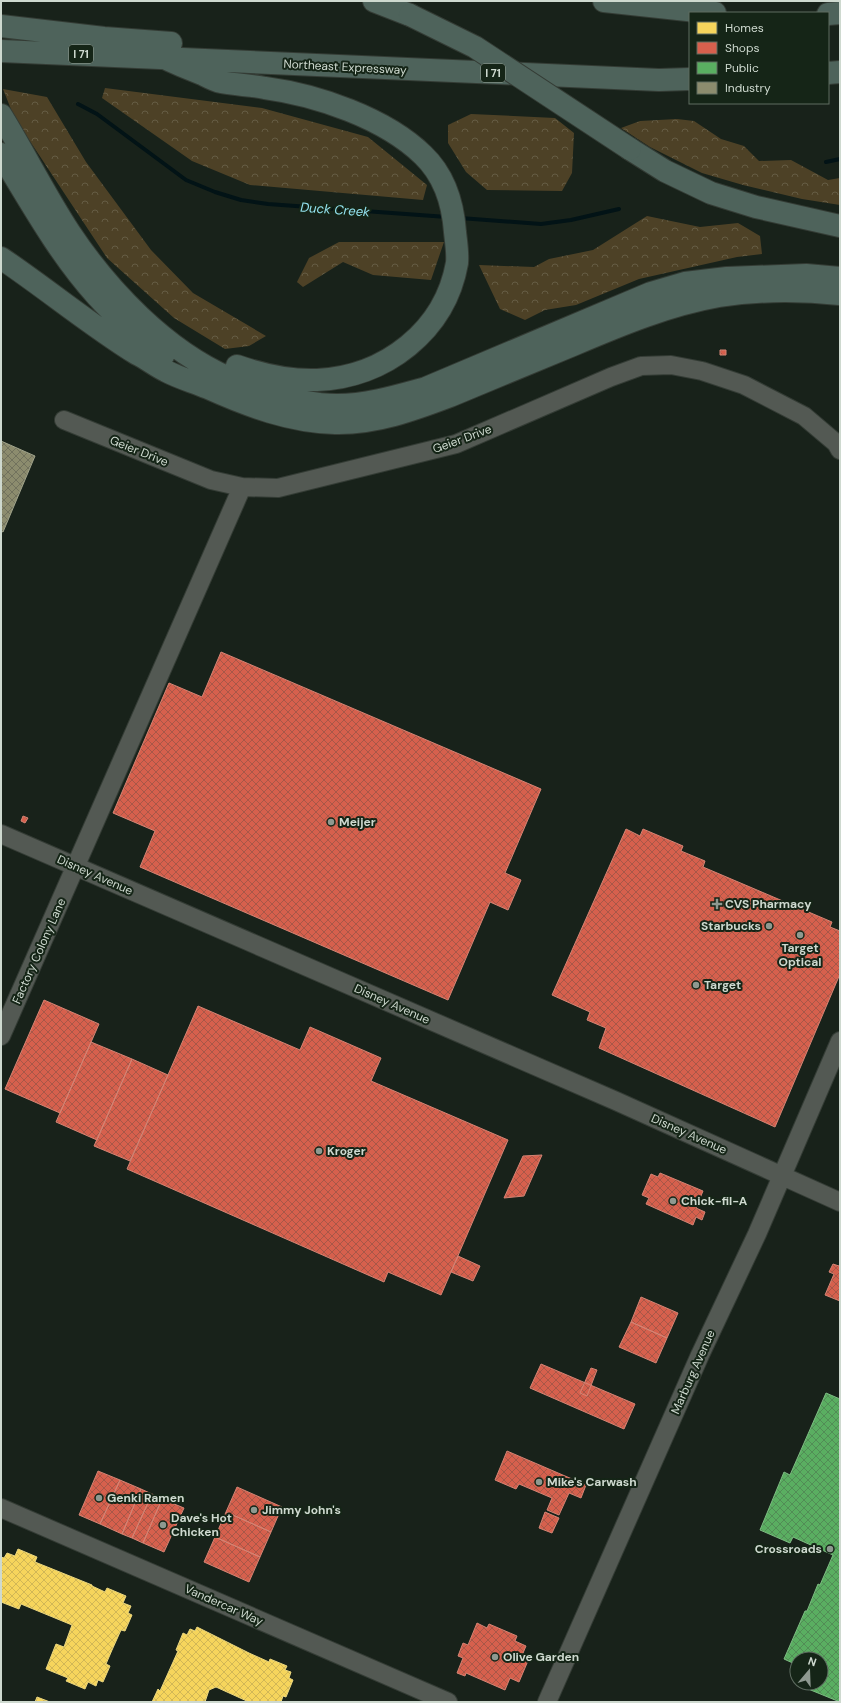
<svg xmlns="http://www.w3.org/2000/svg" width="841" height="1703" font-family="'DM Sans',sans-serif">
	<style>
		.forest { fill: url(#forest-crowns) }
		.homes { fill: url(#homes-cross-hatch); stroke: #ead67e }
		.shops { fill: url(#shops-cross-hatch); stroke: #d48474 }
		.public { fill: url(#public-cross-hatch); stroke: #7dbb82 }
		.industry { fill: url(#industry-cross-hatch); stroke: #a0a38b }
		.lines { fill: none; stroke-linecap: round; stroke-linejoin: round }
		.stream { stroke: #021316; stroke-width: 4 }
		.minor-casing { stroke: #343c35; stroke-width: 20 }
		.highway-casing { stroke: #343c35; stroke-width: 24 }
		.minor { stroke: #535953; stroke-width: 18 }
		.highway { stroke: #4e635b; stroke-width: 22 }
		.highway-bridge-casing { stroke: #343c35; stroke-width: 24; stroke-linecap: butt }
		.highway-bridge { stroke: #4e635b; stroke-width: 22 }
		.poi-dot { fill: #8e9990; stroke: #152517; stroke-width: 1.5 }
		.labels { text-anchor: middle; stroke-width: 4; stroke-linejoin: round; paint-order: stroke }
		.shield { fill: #152517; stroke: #96a398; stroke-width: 1 }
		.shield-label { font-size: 11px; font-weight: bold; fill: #ced9cf }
		.street-label { font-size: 12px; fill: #ced9cf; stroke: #152517 }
		.poi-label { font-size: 12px; font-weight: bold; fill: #ced9cf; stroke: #152517; text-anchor: start }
		.water-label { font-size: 13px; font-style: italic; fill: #94e2f0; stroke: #152517 }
	</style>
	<defs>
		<pattern id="forest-crowns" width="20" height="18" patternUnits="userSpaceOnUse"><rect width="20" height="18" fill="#4d4126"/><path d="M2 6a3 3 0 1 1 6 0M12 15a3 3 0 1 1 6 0" fill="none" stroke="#655c44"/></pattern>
		<pattern id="homes-cross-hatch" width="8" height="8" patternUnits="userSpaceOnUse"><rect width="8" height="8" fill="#f6d55c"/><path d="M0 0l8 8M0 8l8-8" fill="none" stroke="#d1b756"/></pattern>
		<pattern id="shops-cross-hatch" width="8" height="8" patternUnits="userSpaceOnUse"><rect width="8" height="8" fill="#d6604d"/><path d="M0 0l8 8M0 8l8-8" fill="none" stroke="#a85748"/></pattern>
		<pattern id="public-cross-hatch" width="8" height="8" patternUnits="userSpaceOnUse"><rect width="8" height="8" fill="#5aae61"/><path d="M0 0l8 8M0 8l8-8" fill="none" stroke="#528d56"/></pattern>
		<pattern id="industry-cross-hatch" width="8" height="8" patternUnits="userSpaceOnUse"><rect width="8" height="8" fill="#8c8c6e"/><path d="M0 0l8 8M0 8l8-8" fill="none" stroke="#71725d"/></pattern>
	</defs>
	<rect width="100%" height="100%" fill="#18221a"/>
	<path class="forest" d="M105 88 262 108 368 137 427 185 423 200 250 185 192 161 102 98Z
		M3 89 47 97 86 162 151 250 193 293 266 336 249 346 225 349 174 318 107 258 14 117Z
		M471 114 555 118 574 133 572 173 562 191 487 190 466 172 448 143V125Z
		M677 119 694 121 721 139 744 146 759 161 791 160 828 180 840 178V205L802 199 743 185 702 173 650 147 621 128 640 121Z
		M647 216 700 227 738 223 760 236 762 254 737 257 639 279 576 305 545 310 525 320 500 309 479 265 534 267 549 259 593 250Z
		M339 242H444L431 280 373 275 343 262 303 287 297 282 309 258Z"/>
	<path class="homes" d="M18 1549 37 1557 35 1562 92 1585V1586L105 1592 107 1588 126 1596 123 1603 131 1606 128 1613 132 1615 125 1631 121 1630 112 1650 106 1664 110 1666 103 1682 98 1680 96 1686 88 1682 85 1689 66 1681 68 1678 46 1669 56 1644 64 1647 72 1625 21 1604 19 1609 1 1602V1557L4 1558 7 1553 15 1556Z
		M197 1627 249 1653 269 1662 270 1659 287 1666 285 1670 291 1672 289 1678 293 1680 286 1697 283 1696 281 1702H249L216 1687 209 1690 205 1702H152L158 1689 160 1691 178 1651 176 1650 183 1633 187 1635 190 1629 195 1631Z
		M37 1697 50 1702H35Z"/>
	<path class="shops" d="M720 350H726V355H720Z
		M221 652 541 789 505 873 521 880 508 910 490 902 448 1000 140 867 155 831 113 813 169 683 202 697Z
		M23 816 28 818 25 823 21 821Z
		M626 829 640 836 643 829 683 846 681 851 705 861 703 867 832 922 830 927 840 931V974L775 1127 599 1048 606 1028 587 1020 590 1012 552 995Z
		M44 1000 99 1024 60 1113 5 1089Z
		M198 1006 300 1050 310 1027 381 1058 371 1081 508 1140 441 1295 388 1272 384 1282 127 1169Z
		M91 1042 132 1059 97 1140 56 1122Z
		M132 1059 168 1075 130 1161 94 1146Z
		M542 1155 524 1196 504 1198 523 1156Z
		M660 1173 703 1191 696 1208 705 1212 702 1220 696 1217 693 1225 646 1204 649 1198 642 1195 651 1174 658 1177Z
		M458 1256 480 1266 473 1281 451 1272Z
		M840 1263V1301L825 1295 834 1274 829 1272 833 1264 839 1266Z
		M641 1297 678 1313 667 1338 631 1322Z
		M631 1322 667 1338 656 1363 619 1347Z
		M541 1364 635 1404 624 1429 530 1388Z
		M591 1368 597 1370 587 1396 580 1393Z
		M507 1451 586 1485 581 1498 569 1493 559 1515 547 1510 552 1498 519 1484 516 1489 495 1480Z
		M98 1471 120 1480 100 1524 79 1515Z
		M120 1480 141 1489 122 1534 100 1524Z
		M237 1487 282 1507 271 1532 226 1512Z
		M141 1489 152 1494 132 1538 122 1534Z
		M152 1494 162 1499 143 1543 132 1538Z
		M162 1499 184 1508 164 1552 143 1543Z
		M226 1512 271 1532 260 1557 215 1537Z
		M545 1512 559 1518 552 1533 539 1528Z
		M215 1537 260 1557 249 1582 204 1562Z
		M477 1623 487 1628 489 1624 517 1636 515 1641 526 1646 523 1653 530 1656 519 1682 510 1678 505 1690 466 1673 465 1676 457 1673 463 1658 458 1656 463 1643 468 1645Z"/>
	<path class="public" d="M826 1393 840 1399V1702L796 1684 821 1683V1659H797V1665L784 1659 805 1611H807L818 1584 820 1585 833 1555 793 1537 790 1543 760 1530 784 1472 790 1475Z"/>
	<path class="industry" d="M1 441 35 456 3 532 1 531Z"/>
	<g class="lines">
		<path class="stream" d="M78 104 97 114 186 180 215 192 241 200 268 204 447 217
			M826 162 840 159
			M460 218 541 224 571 220 619 209"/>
		<defs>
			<path id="minor" d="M64 420 211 480 242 487 278 488 456 444 611 377 641 366 671 365 702 371 744 385 804 416 836 443 840 450
				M1 834 616 1101 840 1202
				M1 1036 242 487
				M1 1508 448 1702
				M547 1702 700 1355 757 1234 840 1041"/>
			<path id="highway" d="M374 1 410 15
				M604 1 715 13
				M828 14 840 13
				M1 26 104 38 171 43
				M1 51 659 80 690 79
				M162 57C175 63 189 69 202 74 208 77 215 81 221 82 236 85 251 85 265 88 317 95 385 118 423 155 444 175 453 204 455 232 456 242 458 253 457 263 445 331 385 377 317 380 290 381 263 375 237 366
				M828 73 840 72
				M1 115C25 154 45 195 70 233 108 290 165 350 229 378 240 383 252 386 263 390 286 398 312 405 337 405 367 405 397 396 426 388L651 293 685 283 727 278 806 275 840 278
				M630 149 665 171 711 193 756 207 840 226
				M1 154C31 203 59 254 97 296 117 318 140 337 163 356
				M1 258C47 289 90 325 137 354 147 359 156 366 166 371 179 378 194 382 208 388 248 406 291 422 335 423 375 424 413 410 450 396 491 379 532 362 573 345 620 325 668 305 719 296 758 290 801 290 840 294"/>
		</defs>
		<use href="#minor" class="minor-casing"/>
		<use href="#highway" class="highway-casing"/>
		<use href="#minor" class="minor"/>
		<use href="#highway" class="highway"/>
		<defs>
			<path id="highway-bridge" d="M410 15 475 47 630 149"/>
		</defs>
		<use href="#highway-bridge" class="highway-bridge-casing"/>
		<use href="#highway-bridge" class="highway-bridge"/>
	</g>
	<g class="poi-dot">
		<circle cx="331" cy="822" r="4"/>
		<path d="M715 898h4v4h4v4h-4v4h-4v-4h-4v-4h4z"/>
		<circle cx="769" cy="926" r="4"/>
		<circle cx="800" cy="935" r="4"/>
		<circle cx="696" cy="985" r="4"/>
		<circle cx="319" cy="1151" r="4"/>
		<circle cx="673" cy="1201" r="4"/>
		<circle cx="539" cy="1482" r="4"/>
		<circle cx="99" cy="1498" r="4"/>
		<circle cx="254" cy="1510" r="4"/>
		<circle cx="163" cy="1525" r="4"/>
		<circle cx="830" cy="1549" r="4"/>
		<circle cx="495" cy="1657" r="4"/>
	</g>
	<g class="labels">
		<g class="shield">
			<rect x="69" y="45" width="24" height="18" rx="3"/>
			<rect x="481" y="64" width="24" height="18" rx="3"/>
		</g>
		<g class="shield-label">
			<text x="81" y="58">I 71</text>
			<text x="493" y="77">I 71</text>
		</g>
		<g class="street-label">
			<text transform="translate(345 67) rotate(3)" y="4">Northeast Expressway</text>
			<text transform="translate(462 439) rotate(-20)" y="4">Geier Drive</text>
			<text transform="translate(139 451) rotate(22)" y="4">Geier Drive</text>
			<text transform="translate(95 875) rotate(24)" y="4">Disney Avenue</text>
			<text transform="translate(39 951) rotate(-66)" y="4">Factory Colony Lane</text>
			<text transform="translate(392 1004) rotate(24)" y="4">Disney Avenue</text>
			<text transform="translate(689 1134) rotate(24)" y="4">Disney Avenue</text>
			<text transform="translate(693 1372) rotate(-66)" y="4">Marburg Avenue</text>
			<text transform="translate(224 1605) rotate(24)" y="4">Vandercar Way</text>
		</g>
		<g class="poi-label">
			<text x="339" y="826">Meijer</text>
			<text x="725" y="908">CVS Pharmacy</text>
			<text x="761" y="930" text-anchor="end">Starbucks</text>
			<text x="800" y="952" text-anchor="middle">Target<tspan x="800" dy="14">Optical</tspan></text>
			<text x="704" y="989">Target</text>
			<text x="327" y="1155">Kroger</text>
			<text x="681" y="1205">Chick-fil-A</text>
			<text x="547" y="1486">Mike's Carwash</text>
			<text x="107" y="1502">Genki Ramen</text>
			<text x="262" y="1514">Jimmy John's</text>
			<text x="171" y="1522">Dave's Hot<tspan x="171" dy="14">Chicken</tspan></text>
			<text x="822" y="1553" text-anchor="end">Crossroads</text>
			<text x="503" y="1661">Olive Garden</text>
		</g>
		<g class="water-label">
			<text transform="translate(335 209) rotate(4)" y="5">Duck Creek</text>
		</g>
	</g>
	<rect width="841" height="1703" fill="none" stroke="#ced9cf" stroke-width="4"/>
	<rect x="689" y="12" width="140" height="92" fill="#152517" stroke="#5f6d61"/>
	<rect x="697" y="22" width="20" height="12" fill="#f6d55c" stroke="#5f6d61"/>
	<text x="725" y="32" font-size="12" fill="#ced9cf">Homes</text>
	<rect x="697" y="42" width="20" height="12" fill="#d6604d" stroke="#5f6d61"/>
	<text x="725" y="52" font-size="12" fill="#ced9cf">Shops</text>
	<rect x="697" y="62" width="20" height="12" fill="#5aae61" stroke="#5f6d61"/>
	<text x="725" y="72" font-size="12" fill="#ced9cf">Public</text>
	<rect x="697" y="82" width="20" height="12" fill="#8c8c6e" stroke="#5f6d61"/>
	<text x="725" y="92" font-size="12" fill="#ced9cf">Industry</text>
	<g transform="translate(809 1671) rotate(19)"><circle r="19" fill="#152517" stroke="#5f6d61"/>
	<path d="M0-3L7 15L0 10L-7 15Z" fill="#8e9990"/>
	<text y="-6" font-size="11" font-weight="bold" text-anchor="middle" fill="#ced9cf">N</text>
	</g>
</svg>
